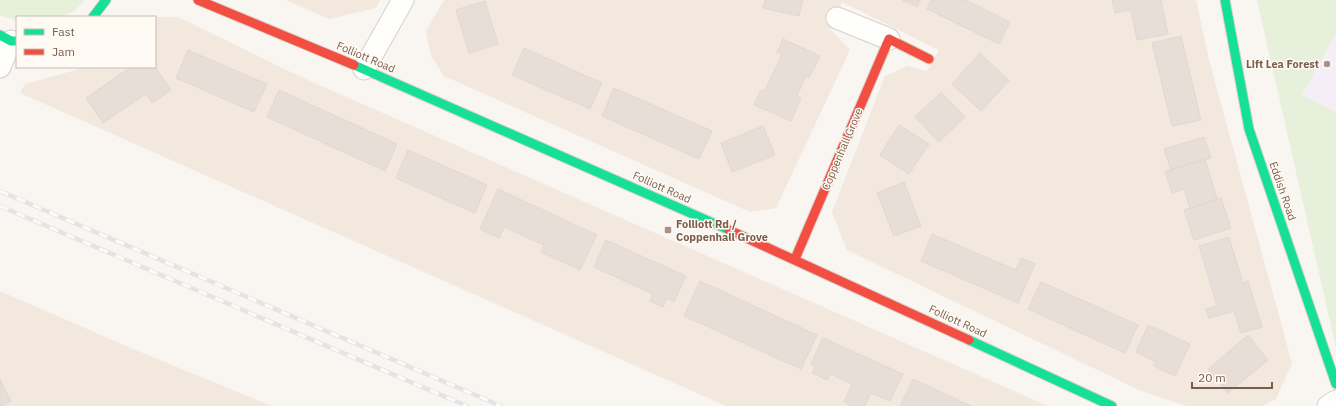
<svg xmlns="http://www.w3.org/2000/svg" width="1336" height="406" font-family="'IBM Plex Sans',sans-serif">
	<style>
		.residential { fill: #f2e8de }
		.education { fill: #f6eef6 }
		.green { fill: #e7f0db }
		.building { fill: #e6ded7; stroke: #e2d8d2 }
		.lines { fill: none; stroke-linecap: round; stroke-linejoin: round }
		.street-casing { stroke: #d7d1cb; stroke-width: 23 }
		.fast-casing { stroke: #d9d2cb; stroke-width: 11 }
		.jam-casing { stroke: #d9d2cb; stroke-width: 11 }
		.street { stroke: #fefefd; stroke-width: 21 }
		.fast { stroke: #16e098; stroke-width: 9 }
		.jam { stroke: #f24e42; stroke-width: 9 }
		.rail-casing { stroke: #e6e3e7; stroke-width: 4.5 }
		.rail { stroke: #fffaf3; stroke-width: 3; stroke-dasharray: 9; stroke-linecap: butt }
		.poi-dot { fill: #a69286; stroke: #fffaf3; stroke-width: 1.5 }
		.labels { text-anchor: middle; stroke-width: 3; stroke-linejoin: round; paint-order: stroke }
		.street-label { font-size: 11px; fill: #7a5c4d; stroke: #fffaf3 }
		.poi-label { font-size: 11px; font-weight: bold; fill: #7a5c4d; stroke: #fffaf3; text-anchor: end }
	</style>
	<rect width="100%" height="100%" fill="#f9f5f0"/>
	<path class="residential" d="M286 0H380L376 8 329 19Z
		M444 0H1196L1209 60 1292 363 1276 399 1263 406H1186L1139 390 847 250 832 212 885 76 908 66 927 71 939 50 842 2 830 29 850 50 776 208 750 212 444 76 431 56 426 31Z
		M152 17H178L301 77 1048 406H726L20 93 25 84 86 67H155V17Z
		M0 291 133 349 272 406H0Z"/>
	<path class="education" d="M1336 33V112L1302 95Z"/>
	<path class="green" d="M0 0H84C71 23 40 17 17 17V21L0 15Z
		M1257 0H1336V33L1302 95 1336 112V348Z"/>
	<path class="building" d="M765 0H803L799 16 763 8Z
		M902 0H920L917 7Z
		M931 0H966L1010 22 999 44 927 9Z
		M1112 0H1161L1168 34 1137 40 1131 10 1115 13Z
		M485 1 498 44 469 53 456 10Z
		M1181 36 1201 120 1172 126 1152 43Z
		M783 39 820 56 809 78 806 76 797 96 801 98 791 121 754 105 761 90 764 92 782 54 777 52Z
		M524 48 602 83 590 109 512 75Z
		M188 50 267 84 254 112 176 78Z
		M980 53 1009 81 981 111 952 84Z
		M131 67H155L171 90 152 103 146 94 103 123 86 98Z
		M614 88 712 131 699 159 602 116Z
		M279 90 397 144 385 171 267 117Z
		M941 92 965 117 939 142 915 117Z
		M899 125 929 144 909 174 880 155Z
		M763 126 775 155 732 172 721 143Z
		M1204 137 1211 158 1171 170 1164 149Z
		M408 150 487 185 475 213 396 178Z
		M1205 159 1217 199 1190 209 1184 189 1172 193 1165 171Z
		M904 182 921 226 894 236 877 193Z
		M498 189 597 235 580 270 541 252 544 245 504 227 499 238 480 229Z
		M1221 198 1231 228 1194 240 1184 210Z
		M932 234 1016 270 1021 258 1035 264 1018 303 921 261Z
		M1229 237 1243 283 1248 281 1262 327 1241 333 1234 311 1209 318 1206 309 1217 306 1199 246Z
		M606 240 686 276 674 302 667 298 663 307 650 301 653 294 594 267Z
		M700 281 817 335 801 369 684 316Z
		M1041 282 1138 325 1125 353 1028 309Z
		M1148 325 1190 344 1175 376 1154 366 1156 362 1136 352Z
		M1248 335 1268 360 1228 393 1208 369Z
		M823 338 903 374 890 401 871 393 865 406H852L844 402 852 384 830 374 827 380 812 373 815 367 811 364Z
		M0 379 11 401 3 406H0Z
		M913 379 971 406H900Z"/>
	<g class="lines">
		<defs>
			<path id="street" d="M837 18 889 39
				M0 67 11 41
				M364 69 403 0
				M1328 406 1336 401"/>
			<path id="fast" d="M1225 0 1249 129 1336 384
				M93 17 106 0
				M0 35 11 41H17
				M354 65 729 230
				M969 340 1112 406"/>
			<path id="jam" d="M198 0 354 65
				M729 230 969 340
				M795 259 889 39 929 59"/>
		</defs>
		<use href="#street" class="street-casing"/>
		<use href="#fast" class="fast-casing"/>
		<use href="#jam" class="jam-casing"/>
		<use href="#street" class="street"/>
		<use href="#fast" class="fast"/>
		<use href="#jam" class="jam"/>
		<defs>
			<path id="rail" d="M0 191 501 406
				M0 206 467 406"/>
		</defs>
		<use href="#rail" class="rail-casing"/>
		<use href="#rail" class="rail"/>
	</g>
	<g class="poi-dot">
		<circle cx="1327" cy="64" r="4"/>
		<rect x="664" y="226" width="8" height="8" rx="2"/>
	</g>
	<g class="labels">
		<g class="street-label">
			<text transform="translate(366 57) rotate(23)" y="4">Folliott Road</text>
			<text transform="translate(842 149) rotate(-67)" y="4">Coppenhall Grove</text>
			<text transform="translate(662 187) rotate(24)" y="4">Folliott Road</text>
			<text transform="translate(1283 191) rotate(71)" y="4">Eddish Road</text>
			<text transform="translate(958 321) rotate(25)" y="4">Folliott Road</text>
		</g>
		<g class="poi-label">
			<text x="1319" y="68">Lift Lea Forest</text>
			<text x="676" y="228" text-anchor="start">Folliott Rd /<tspan x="676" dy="13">Coppenhall Grove</tspan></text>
		</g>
	</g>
	<rect x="16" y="16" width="140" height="52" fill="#fffaf3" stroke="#cabbb1"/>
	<rect x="24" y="29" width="20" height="6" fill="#16e098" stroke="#cabbb1"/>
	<text x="52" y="36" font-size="12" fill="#7a5c4d">Fast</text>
	<rect x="24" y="49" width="20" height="6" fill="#f24e42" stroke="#cabbb1"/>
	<text x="52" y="56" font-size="12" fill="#7a5c4d">Jam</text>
	<path d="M1192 382v6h80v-6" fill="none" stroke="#7a5c4d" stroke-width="2"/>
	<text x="1198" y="382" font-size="12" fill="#7a5c4d" stroke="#fffaf3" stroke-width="3" paint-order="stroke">20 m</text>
</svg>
